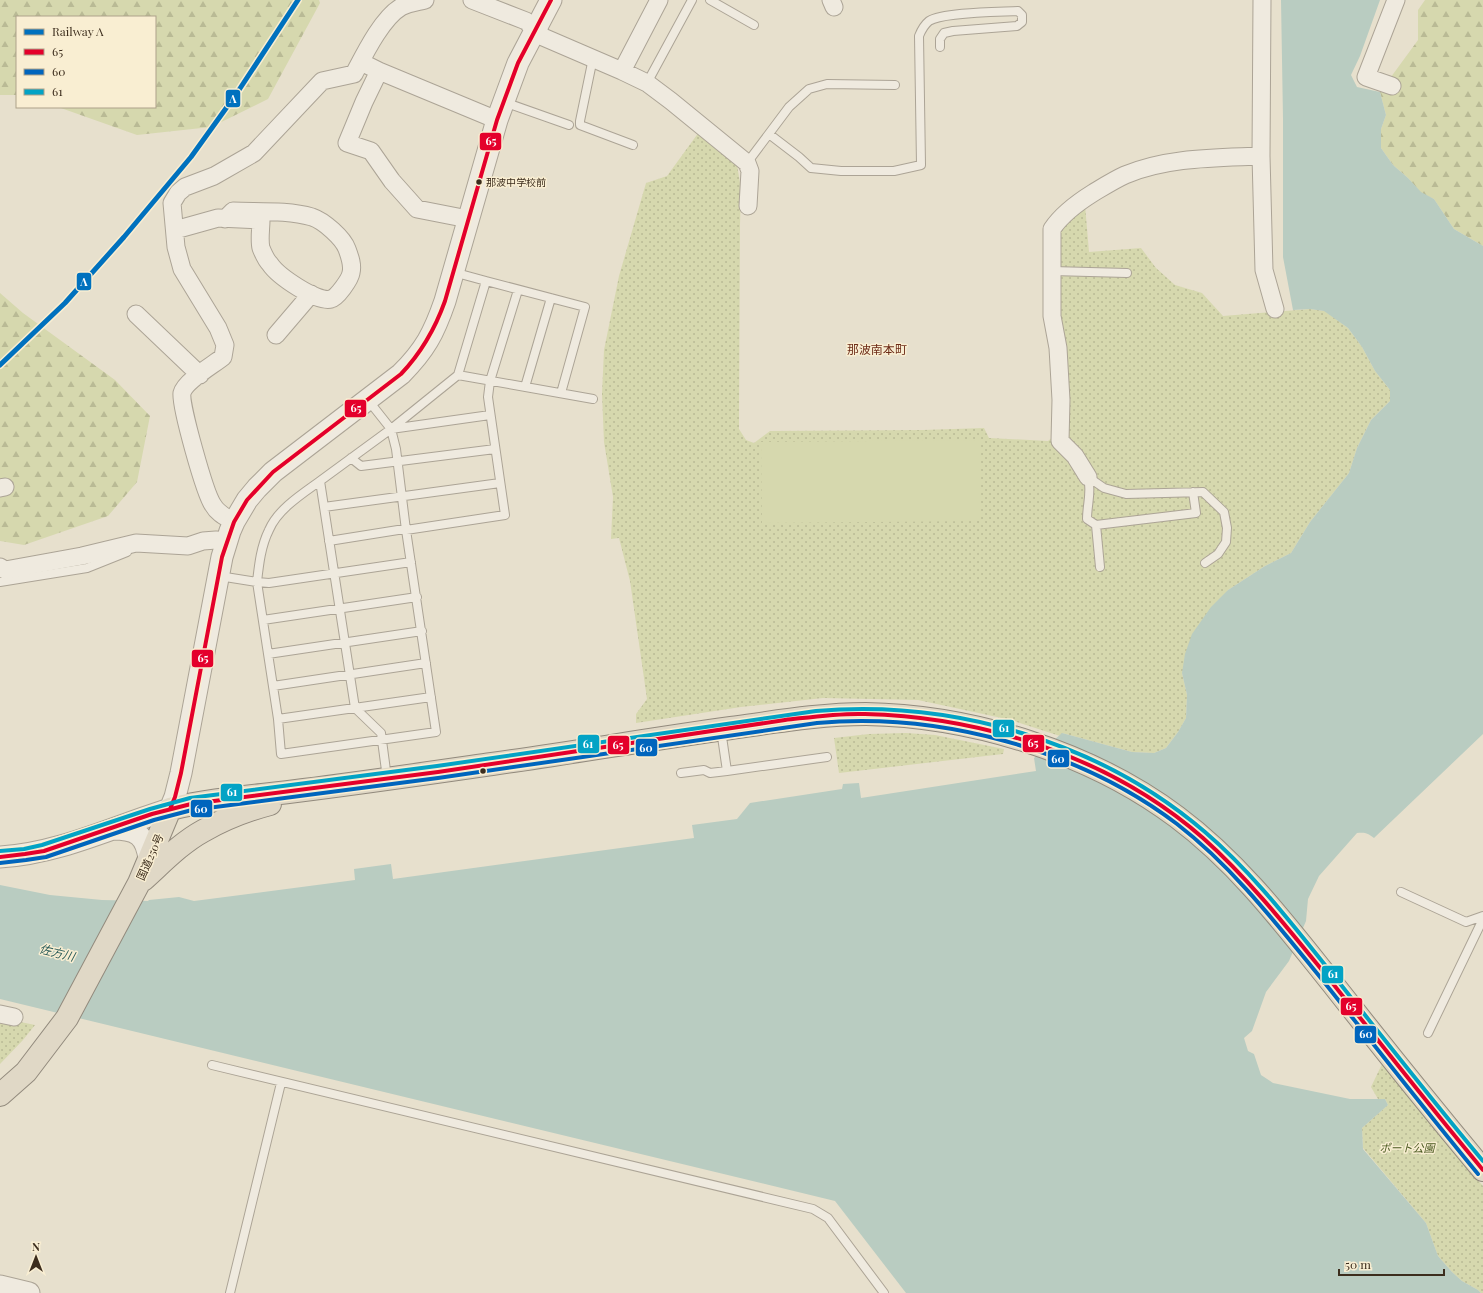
<svg xmlns="http://www.w3.org/2000/svg" width="1483" height="1293" font-family="'Playfair Display','Noto Sans JP',serif">
	<style>
		.forest { fill: url(#forest-firs) }
		.park { fill: url(#park-dots) }
		.pitch { fill: #d6d8ae }
		.water { fill: #b9ccc1 }
		.lines { fill: none; stroke-linecap: round; stroke-linejoin: round }
		.service-casing { stroke: #aca496; stroke-width: 10 }
		.minor-casing { stroke: #aca496; stroke-width: 19 }
		.tertiary-casing { stroke: #aca496; stroke-width: 23 }
		.trunk-casing { stroke: #928a7d; stroke-width: 24 }
		.service { stroke: #efeadf; stroke-width: 8 }
		.minor { stroke: #efeadf; stroke-width: 17 }
		.tertiary { stroke: #efeadf; stroke-width: 21 }
		.trunk { stroke: #e0d8c6; stroke-width: 22 }
		.bus-1-casing { stroke: #f9eed2; stroke-width: 7 }
		.bus-2-casing { stroke: #f9eed2; stroke-width: 7 }
		.bus-3-casing { stroke: #f9eed2; stroke-width: 7 }
		.bus-1 { stroke: #e4002b; stroke-width: 4 }
		.bus-2 { stroke: #0065bd; stroke-width: 4 }
		.bus-3 { stroke: #03a3c5; stroke-width: 4 }
		.rail-1-casing { stroke: #f9eed2; stroke-width: 8 }
		.rail-1 { stroke: #0071be; stroke-width: 5 }
		.bus-dot { fill: #3c2d1d; stroke: #f9eed2; stroke-width: 1.5 }
		.labels { text-anchor: middle; stroke-width: 3; stroke-linejoin: round; paint-order: stroke }
		.bus-label { font-size: 10px; fill: #3c2d1d; stroke: #f9eed2; text-anchor: start }
		.street-label { font-size: 11px; fill: #3c2d1d; stroke: #f9eed2 }
		.park-label { font-size: 11px; font-style: italic; fill: #4b5a21; stroke: #f9eed2 }
		.neighbourhood-label { font-size: 12px; fill: #6d2c18; stroke: #f9eed2 }
		.water-label { font-size: 12px; font-style: italic; fill: #2b5d5b; stroke: #f9eed2 }
		.line-badge { stroke: #f9eed2; stroke-width: 1.5 }
		.badge-label { font-size: 11px; text-anchor: middle; font-weight: bold; fill: #fff }
	</style>
	<defs>
		<pattern id="forest-firs" width="22" height="20" patternUnits="userSpaceOnUse"><rect width="22" height="20" fill="#d6d8ae"/><path d="M5 1l3.5 6h-7zM16 11l3.5 6h-7z" fill="#b9ba95"/></pattern>
		<pattern id="park-dots" width="8" height="8" patternUnits="userSpaceOnUse"><rect width="8" height="8" fill="#d6d8ae"/><path d="M2 2h.1M6 6h.1" fill="none" stroke="#b9ba95" stroke-width="1.8" stroke-linecap="round"/></pattern>
	</defs>
	<rect width="100%" height="100%" fill="#e7e0cd"/>
	<path class="forest" d="M0 0H319L320 3 268 99 211 127 137 135 58 107H155V17H17V95H0Z
		M1425 0H1483V246L1454 229 1434 199 1421 193 1408 178 1393 165 1381 148V129L1386 115 1380 92 1418 40V10Z
		M0 293 23 313 115 380 150 416 137 482 108 516 24 545 0 541Z"/>
	<path class="park" d="M699 132 737 165 741 189 740 225 739 429 746 440 754 443 770 431 923 430 984 428 989 438 1048 441 1066 426 1059 306 1057 233 1085 205 1089 252 1141 248 1156 268 1175 285 1202 293 1223 316 1310 309 1325 311 1348 328 1362 347 1375 371 1390 390V401L1371 420 1357 448 1349 473 1310 522 1291 553 1265 566 1228 590 1182 673 1187 695 1186 718 1178 732 1166 748 1154 753 1132 752 1062 733 1060 736 1011 720 918 700 823 698 741 707 636 723V714L647 699 630 581 619 538 611 539 613 497 604 442 602 394 604 350 619 276 646 183 667 176Z
		M906 733 935 735 1004 749 1003 754 839 773 834 738 869 734Z
		M11 1020 35 1025 23 1040 0 1064V1024L4 1021Z
		M1382 1064 1450 1148 1483 1186V1293H1481L1478 1290 1462 1281 1452 1272 1438 1256 1426 1223 1363 1148 1362 1128 1388 1105 1385 1099H1378L1371 1087Z"/>
	<path class="pitch" d="M980 440 981 521 762 523 761 442Z"/>
	<path class="water" d="M1281 0H1380L1360 56 1351 75 1357 87 1380 92 1386 115 1381 129V148L1393 165 1408 178 1421 192 1434 199 1454 229 1483 246V734L1374 838C1368 833 1365 832 1357 833L1319 876 1308 899 1306 921 1289 961 1266 992 1252 1031 1244 1038 1248 1051 1254 1054 1261 1075 1273 1083 1350 1099H1385L1388 1105 1362 1128 1363 1149 1426 1223 1438 1256 1452 1272 1462 1281 1478 1290 1481 1293H906L835 1201 0 999V885L50 895 102 900 148 901 149 900 179 897 194 901 355 880 354 869 391 864 393 879 694 838 692 825 737 819 750 803 842 789 843 784 859 783 861 798 1036 771 1034 758 1062 733 1132 752 1154 753 1166 748 1178 732 1186 718 1187 695 1182 673 1185 654 1192 634 1211 607 1228 590 1265 566 1291 553 1310 522 1349 473 1357 448 1371 420 1390 401V390L1375 371 1362 347 1348 328 1324 311 1310 309 1293 310 1283 257V119Z"/>
	<g class="lines">
		<defs>
			<path id="service" d="M710 0 754 25
				M593 58 580 121V125L633 145
				M647 83 692 0
				M504 102 569 125
				M769 134 799 157 811 168 841 171H894L921 165 919 36C921 31 924 25 929 21 943 12 999 12 1018 11L1022 15V22L1017 26 953 31 944 33 940 39V47
				M747 163 789 107 809 89 827 84 895 85
				M1052 271 1127 273
				M453 272 486 281 458 375 391 429 490 415
				M486 281 585 307 561 393
				M458 375 593 399
				M525 387 551 298
				M368 400 391 429 320 481 355 708 381 733 387 778
				M351 458 361 466 495 449
				M1088 477 1104 488 1126 494 1203 492 1224 512 1227 528 1226 542 1218 554 1205 563
				M1088 477C1092 492 1087 504 1087 519L1096 525 1196 513 1193 492
				M320 481C302 494 278 509 269 530 261 546 259 564 257 582L269 583 411 562
				M324 507 500 483
				M1096 525 1100 567
				M329 541 398 530H406L505 515 488 397 490 381 518 290
				M219 576 257 582 278 719 281 754 436 732 406 530 396 449 391 429
				M0 582 87 568 127 552
				M263 620 417 597
				M268 654 422 631
				M273 686 426 663
				M278 719 431 697
				M721 730 727 771
				M681 773 704 770 710 773 727 771 827 757
				M1401 892 1466 922 1483 916
				M1428 1033 1483 919
				M212 1065 813 1209 828 1218 884 1293
				M230 1293 281 1083"/>
			<path id="minor" d="M472 0 526 21 543 37 622 71 647 83 671 101 747 163 750 171 748 206
				M831 0 834 7
				M1262 0 1261 156 1264 270 1275 309
				M361 62 379 71 364 102 347 143 371 151 392 181 417 209 468 219
				M379 71 497 120
				M622 71 659 0
				M1392 86 1366 77 1396 0
				M175 230 218 218 261 220C261 228 259 240 261 248 263 253 266 260 270 264 278 276 317 303 331 299 337 298 350 279 351 273 353 265 350 257 347 249 343 238 324 221 312 217 288 210 259 212 233 211L225 219
				M136 314 200 375
				M276 335 311 294
				M1088 477 1075 456 1060 441 1061 400 1058 348 1052 316V229C1062 214 1077 203 1093 193 1103 187 1114 180 1125 175 1167 157 1217 158 1261 156
				M0 488 5 487
				M234 522C226 517 218 514 213 505 205 494 180 405 182 393 185 381 213 365 223 357L225 345 218 328 182 269 176 247 172 203 178 193 185 187 214 176 254 153 322 81 354 74C364 55 382 18 401 7 408 3 417 2 425 0
				M0 567 5 570 82 556 136 543 188 546 203 541 216 540 226 541
				M0 1014 14 1017"/>
			<path id="tertiary" d="M113 829C136 829 146 835 149 859
				M0 857C58 854 115 826 170 809L175 797 181 773 222 557 230 531 234 522 247 500 257 488 273 472 401 374C425 350 434 333 445 301L497 120 518 63 551 0
				M0 1286 29 1293"/>
			<path id="trunk" d="M143 880C162 863 181 843 203 831 224 819 247 810 270 804
				M0 1095 26 1072 67 1018 139 883 170 809C214 798 260 796 304 790 367 782 429 773 492 764 571 753 651 739 731 728 775 722 820 714 866 714 973 716 1090 752 1177 817 1240 864 1287 927 1336 988 1384 1049 1433 1110 1483 1170"/>
		</defs>
		<use href="#service" class="service-casing"/>
		<use href="#minor" class="minor-casing"/>
		<use href="#tertiary" class="tertiary-casing"/>
		<use href="#trunk" class="trunk-casing"/>
		<use href="#service" class="service"/>
		<use href="#minor" class="minor"/>
		<use href="#tertiary" class="tertiary"/>
		<use href="#trunk" class="trunk"/>
		<defs>
			<path id="bus-1" d="M170 809 175 797 181 773 222 557 234 522 247 500 273 472 401 374C422 352 435 329 445 301L497 120 518 63 551 0
				M0 857 25 854 44 851 152 814 191 804 438 772 785 720C812 717 838 713 865 714 985 717 1112 758 1203 838 1251 881 1290 931 1330 980 1381 1044 1431 1108 1483 1170"/>
			<path id="bus-2" d="M0 863 26 860 46 857 154 820 192 810 438 778 817 723C940 712 1078 749 1177 824 1234 868 1279 927 1324 982 1375 1046 1426 1111 1478 1174"/>
			<path id="bus-3" d="M0 851 24 849 42 845 150 809 190 798 437 766 816 711C953 699 1100 742 1205 832 1253 873 1291 923 1330 971 1381 1035 1431 1099 1483 1161"/>
		</defs>
		<use href="#bus-1" class="bus-1-casing"/>
		<use href="#bus-2" class="bus-2-casing"/>
		<use href="#bus-3" class="bus-3-casing"/>
		<use href="#bus-1" class="bus-1"/>
		<use href="#bus-2" class="bus-2"/>
		<use href="#bus-3" class="bus-3"/>
		<defs>
			<path id="rail-1" d="M0 365 65 303 124 237 191 157 237 93 298 0"/>
		</defs>
		<use href="#rail-1" class="rail-1-casing"/>
		<use href="#rail-1" class="rail-1"/>
	</g>
	<g class="bus-dot">
		<circle cx="479" cy="182" r="3.5"/>
		<circle cx="483" cy="771" r="3.5"/>
	</g>
	<g class="labels">
		<g class="bus-label">
			<text x="486" y="186">那波中学校前</text>
		</g>
		<g class="street-label">
			<text transform="translate(150 857) rotate(-66)" y="4">国道250号</text>
		</g>
		<g class="park-label">
			<text x="1407" y="1152">ポート公園</text>
		</g>
		<g class="neighbourhood-label">
			<text x="877" y="354">那波南本町</text>
		</g>
		<g class="water-label">
			<text transform="translate(57 953) rotate(14)" y="4">佐方川</text>
		</g>
	</g>
	<g class="line-badge">
		<rect x="225" y="89" width="16" height="19" rx="4" fill="#0071be"/>
		<rect x="479" y="132" width="23" height="19" rx="4" fill="#e4002b"/>
		<rect x="76" y="272" width="16" height="19" rx="4" fill="#0071be"/>
		<rect x="344" y="399" width="23" height="19" rx="4" fill="#e4002b"/>
		<rect x="191" y="649" width="23" height="19" rx="4" fill="#e4002b"/>
		<rect x="992" y="719" width="23" height="19" rx="4" fill="#03a3c5"/>
		<rect x="1022" y="734" width="23" height="19" rx="4" fill="#e4002b"/>
		<rect x="577" y="734" width="23" height="20" rx="4" fill="#03a3c5"/>
		<rect x="607" y="735" width="23" height="20" rx="4" fill="#e4002b"/>
		<rect x="635" y="738" width="23" height="19" rx="4" fill="#0065bd"/>
		<rect x="1047" y="749" width="23" height="19" rx="4" fill="#0065bd"/>
		<rect x="220" y="783" width="23" height="19" rx="4" fill="#03a3c5"/>
		<rect x="190" y="799" width="23" height="19" rx="4" fill="#0065bd"/>
		<rect x="1321" y="965" width="23" height="19" rx="4" fill="#03a3c5"/>
		<rect x="1340" y="997" width="23" height="19" rx="4" fill="#e4002b"/>
		<rect x="1354" y="1025" width="23" height="19" rx="4" fill="#0065bd"/>
	</g>
	<g class="badge-label">
		<text x="233" y="103">A</text>
		<text x="491" y="145">65</text>
		<text x="84" y="286">A</text>
		<text x="356" y="412">65</text>
		<text x="203" y="662">65</text>
		<text x="1004" y="732">61</text>
		<text x="1033" y="747">65</text>
		<text x="588" y="748">61</text>
		<text x="618" y="749">65</text>
		<text x="646" y="752">60</text>
		<text x="1058" y="763">60</text>
		<text x="232" y="796">61</text>
		<text x="201" y="813">60</text>
		<text x="1333" y="978">61</text>
		<text x="1351" y="1010">65</text>
		<text x="1366" y="1038">60</text>
	</g>
	<rect x="16" y="16" width="140" height="92" fill="#f9eed2" stroke="#ada18a"/>
	<rect x="24" y="29" width="20" height="6" fill="#0071be" stroke="#ada18a"/>
	<text x="52" y="36" font-size="12" fill="#3c2d1d">Railway A</text>
	<rect x="24" y="49" width="20" height="6" fill="#e4002b" stroke="#ada18a"/>
	<text x="52" y="56" font-size="12" fill="#3c2d1d">65</text>
	<rect x="24" y="69" width="20" height="6" fill="#0065bd" stroke="#ada18a"/>
	<text x="52" y="76" font-size="12" fill="#3c2d1d">60</text>
	<rect x="24" y="89" width="20" height="6" fill="#03a3c5" stroke="#ada18a"/>
	<text x="52" y="96" font-size="12" fill="#3c2d1d">61</text>
	<g transform="translate(36 1257)" stroke="#f9eed2" stroke-width="3" paint-order="stroke">
	<path d="M0-3L7 15L0 10L-7 15Z" fill="#3c2d1d"/>
	<text y="-6" font-size="11" font-weight="bold" text-anchor="middle" fill="#3c2d1d">N</text>
	</g>
	<path d="M1339 1269v6h105v-6" fill="none" stroke="#3c2d1d" stroke-width="2"/>
	<text x="1345" y="1269" font-size="12" fill="#3c2d1d" stroke="#f9eed2" stroke-width="3" paint-order="stroke">50 m</text>
</svg>
